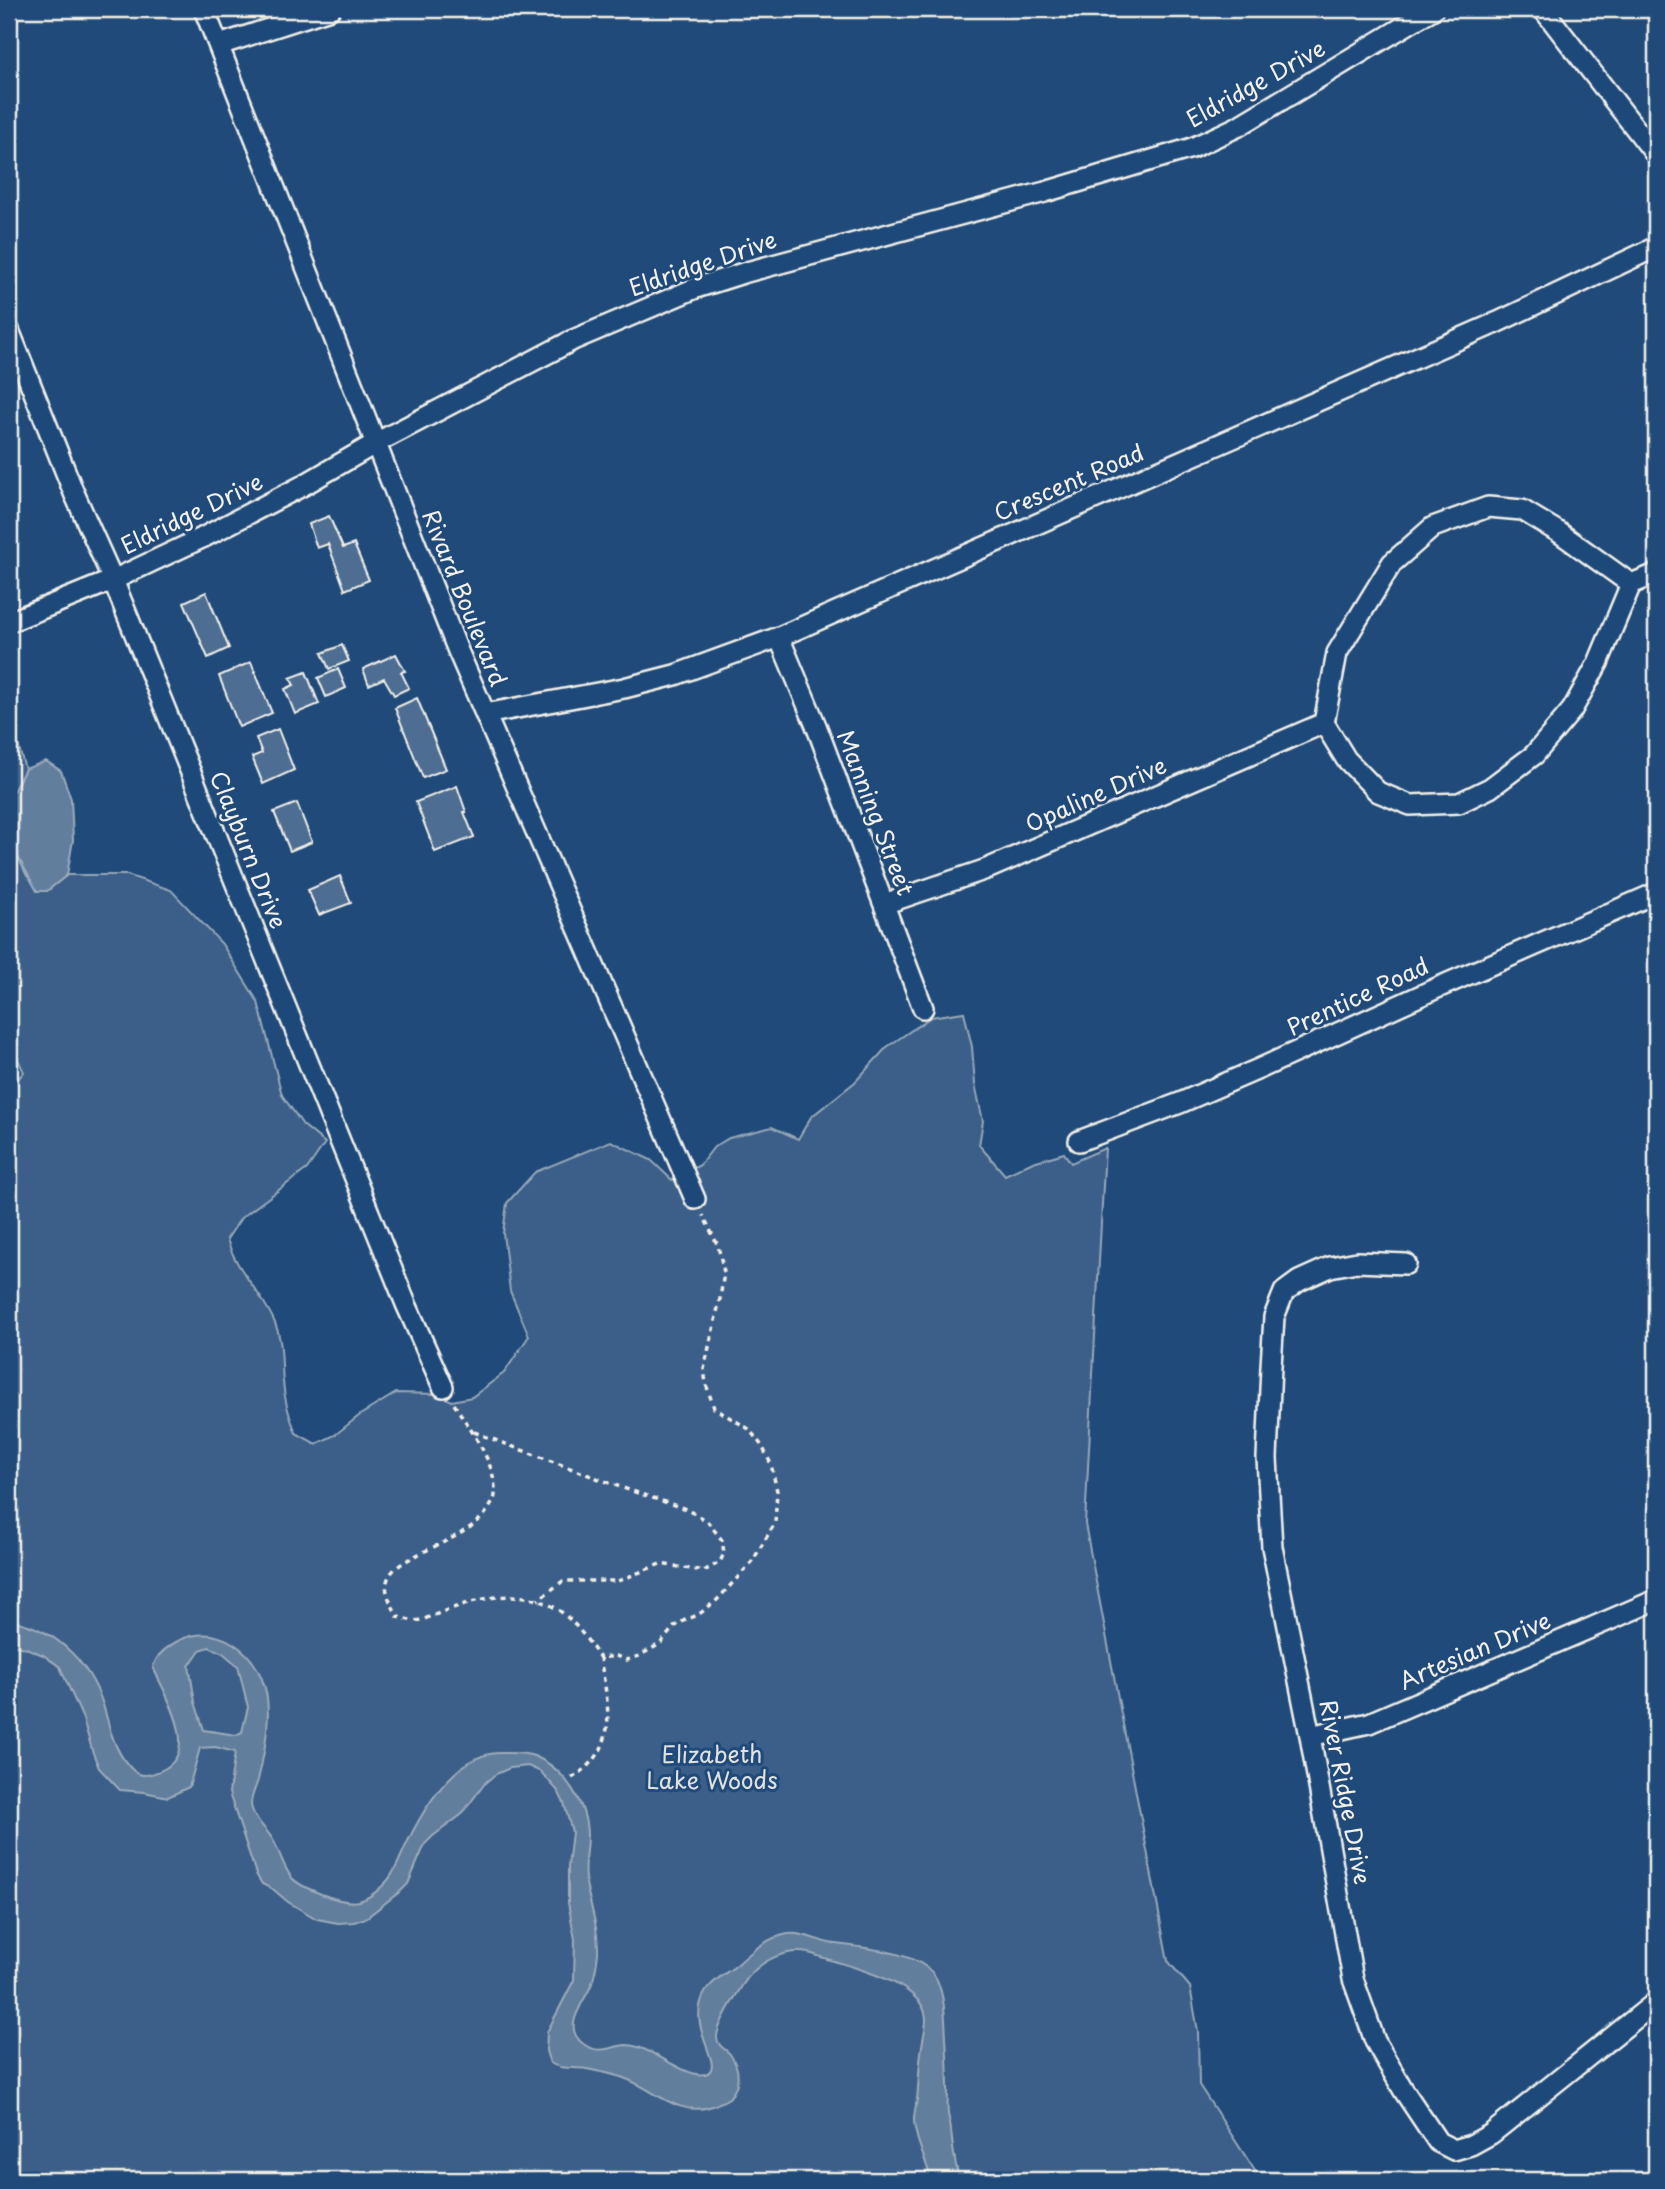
<svg xmlns="http://www.w3.org/2000/svg" width="1665" height="2189" font-family="'Playpen Sans',sans-serif">
	<style>
		.green { fill: #3a5f88; stroke: #97a8b8; stroke-width: 2 }
		.water { fill: #627e9d; stroke: #9cacbb; stroke-width: 2; fill-rule: evenodd }
		.building { fill: #4d6e92; stroke: #f4f1e8; stroke-width: 2 }
		.lines { fill: none; stroke-linecap: round; stroke-linejoin: round }
		.minor-casing { stroke: #f4f1e8; stroke-width: 24 }
		.path { stroke: #f4f1e8; stroke-width: 3.5; stroke-dasharray: 5 5; stroke-linecap: butt }
		.minor { stroke: #1f4a7a; stroke-width: 19 }
		.labels { text-anchor: middle; stroke-width: 6; stroke-linejoin: round; paint-order: stroke }
		.street-label { font-size: 23px; fill: #f4f1e8; stroke: #1f4a7a }
		.park-label { font-size: 23px; fill: #e1e2de; stroke: #1f4a7a }
	</style>
	<rect width="100%" height="100%" fill="#1f4a7a"/>
	<filter id="ink" filterUnits="userSpaceOnUse"><feTurbulence type="fractalNoise" baseFrequency=".0143" numOctaves="2"/><feDisplacementMap in="SourceGraphic" scale="14" xChannelSelector="R" yChannelSelector="G"/><feConvolveMatrix kernelMatrix="1 2 1 2 8 2 1 2 1" color-interpolation-filters="sRGB"/></filter>
	<g filter="url(#ink)">
		<path class="green" d="M9 714 25 769 12 794 13 823 18 857 27 876 47 891 67 875H127L171 890 222 944 258 1002 282 1095 303 1125 325 1143 307 1169 241 1218 227 1239C236 1271 262 1292 275 1323 283 1342 281 1361 283 1381 284 1400 289 1416 296 1433L316 1444 335 1435 360 1415 396 1393 437 1394 452 1401 472 1397 504 1373 529 1336 510 1291 503 1233 507 1203 535 1172 611 1141 651 1160 672 1180 700 1165 714 1147 729 1138 772 1127 798 1139 811 1117 855 1082 887 1047 931 1017 964 1012 972 1047 975 1084 983 1121 979 1145 1005 1175 1033 1162 1064 1153 1071 1163 1105 1148 1085 1524 1168 1961 1190 1987 1198 2031 1199 2085 1261 2180H9V1089L24 1072 9 1041Z"/>
		<path class="water" d="M46 761 61 771 71 799 73 840 67 875 47 891H37L18 857 13 823 12 794 25 769Z
			M9 1620C59 1629 94 1667 106 1715 111 1735 118 1758 135 1772 143 1778 151 1774 160 1771 203 1753 165 1695 153 1667 157 1653 169 1645 182 1639 220 1624 255 1651 265 1688 272 1713 264 1755 258 1780 256 1787 251 1796 251 1804 252 1818 267 1829 273 1840 280 1852 283 1867 292 1878 299 1886 312 1890 321 1894 352 1906 365 1906 388 1880 397 1869 401 1855 407 1843 419 1818 434 1792 455 1773 467 1762 483 1753 500 1753 511 1753 524 1752 534 1756 564 1768 587 1803 587 1836 587 1850 583 1864 585 1878 589 1902 599 1928 598 1953 597 1964 595 1975 591 1986 583 2004 560 2029 585 2045 600 2055 611 2046 626 2045 633 2045 644 2049 650 2052 662 2057 699 2084 710 2071 720 2060 685 2023 706 1991 714 1979 727 1973 738 1964 752 1951 768 1937 788 1934 801 1932 816 1940 829 1943 858 1948 924 1950 937 1980 945 1998 945 2019 946 2038 947 2055 948 2072 948 2089 948 2097 947 2106 948 2114 949 2120 951 2125 951 2131 953 2148 954 2163 960 2180H931C927 2161 914 2138 914 2120 914 2113 916 2106 917 2099 919 2081 919 2063 922 2046 923 2038 926 2028 926 2020 926 1982 846 1966 818 1956 789 1944 757 1961 742 1986 735 1997 716 2026 717 2038 718 2047 726 2049 730 2054 740 2068 741 2085 729 2098 725 2101 719 2103 715 2105 676 2121 650 2083 617 2076 607 2073 596 2071 586 2069 574 2067 561 2070 550 2063L546 2051 547 2032 574 1980 575 1939 568 1903V1866L572 1832 564 1803 558 1791 541 1772 528 1766 510 1768 496 1774 486 1782 461 1815 433 1836 425 1844 408 1884 402 1890 366 1918 354 1922 338 1923 317 1919 288 1902 274 1890 262 1884 256 1874 229 1793 235 1752 215 1747 200 1748 189 1787 168 1797 144 1792 120 1790 99 1768 93 1753 83 1719 60 1667 43 1655 26 1648 9 1645ZM209 1647 223 1653 238 1666 248 1707 242 1732 236 1735 204 1730 195 1702 189 1666 200 1650Z"/>
		<path class="building" d="M329 516 343 548 354 544 369 580 345 590 328 544 317 548 309 524Z
			M206 592 229 648 208 658 184 602Z
			M342 645 349 661 329 669 322 653Z
			M396 654 405 671 401 672 409 688 394 695 384 678 369 685 363 669Z
			M251 662 272 713 239 727 219 676Z
			M338 669 346 688 326 697 318 678Z
			M306 672 319 704 295 714 285 689 294 685 290 678Z
			M417 698 446 769 423 778 395 708Z
			M278 729 294 770 263 784 252 757 262 753 256 738Z
			M457 786 466 812H464L474 837 435 852 416 802Z
			M297 803 312 842 290 851 274 812Z
			M340 876 351 903 319 915 308 890Z"/>
		<g class="lines">
			<defs>
				<path id="minor" d="M204 9 458 651 695 1199
					M1543 9 1656 155
					M219 45 330 9
					M9 330 74 493 113 580 406 1304 443 1387
					M1631 584 1560 533 1522 510 1488 507 1433 527 1392 563 1337 653 1324 723 1346 759 1378 792 1410 805 1459 803 1490 788 1534 755 1572 710 1598 663 1631 584 1656 574
					M9 622 113 580 202 538 302 486 376 443 573 340 696 288 743 273 1045 192 1192 148 1237 127 1433 9
					M779 637 817 728 923 1008
					M485 714 624 688 675 675 779 637 1498 322 1656 247
					M884 904 987 869 1324 723
					M1079 1141 1180 1103 1261 1068 1437 988 1656 893
					M1406 1264 1357 1262 1330 1267 1299 1281 1284 1292 1274 1317 1271 1366 1267 1458 1272 1547 1310 1736 1353 1979 1375 2041 1404 2091 1438 2142 1454 2150 1471 2145 1491 2134 1656 2002
					M1310 1736 1369 1723 1656 1600"/>
			</defs>
			<use href="#minor" class="minor-casing"/>
			<path class="path" d="M1650 999 1656 1012
				M454 1404C470 1429 497 1464 495 1495 495 1498 493 1502 491 1505 472 1543 392 1553 387 1582 384 1594 393 1606 398 1617L413 1621 422 1620C464 1603 515 1582 557 1609 575 1621 588 1641 600 1658
				M474 1432 623 1488 686 1509 707 1521 722 1540 724 1553 720 1562 704 1571 660 1564 618 1581H563L538 1600
				M572 1778C621 1750 608 1704 600 1658L616 1656 627 1660 639 1656 660 1644 674 1627 685 1620 698 1615 717 1600 752 1562 775 1523 777 1491 771 1464 762 1446 749 1429 714 1408 706 1384 704 1369 720 1299 724 1272 718 1246 703 1215"/>
			<use href="#minor" class="minor"/>
		</g>
	</g>
	<g class="labels">
		<g class="street-label">
			<text transform="translate(1256 84) rotate(-29)" y="8">Eldridge Drive</text>
			<text transform="translate(703 264) rotate(-19)" y="8">Eldridge Drive</text>
			<text transform="translate(1069 483) rotate(-23)" y="8">Crescent Road</text>
			<text transform="translate(192 514) rotate(-26)" y="8">Eldridge Drive</text>
			<text transform="translate(464 598) rotate(68)" y="8">Rivard Boulevard</text>
			<text transform="translate(1096 795) rotate(-24)" y="8">Opaline Drive</text>
			<text transform="translate(875 813) rotate(69)" y="8">Manning Street</text>
			<text transform="translate(248 850) rotate(68)" y="8">Clayburn Drive</text>
			<text transform="translate(1358 997) rotate(-25)" y="8">Prentice Road</text>
			<text transform="translate(1475 1651) rotate(-23)" y="8">Artesian Drive</text>
			<text transform="translate(1345 1792) rotate(79)" y="8">River Ridge Drive</text>
		</g>
		<g class="park-label">
			<text x="712" y="1763">Elizabeth<tspan x="712" dy="26">Lake Woods</tspan></text>
		</g>
	</g>
	<rect width="1665" height="2189" fill="none" stroke="#1f4a7a" stroke-width="35"/>
	<rect x="18" y="18" width="1630" height="2154" fill="none" stroke="#f4f1e8" stroke-width="2.5" filter="url(#ink)"/>
</svg>
